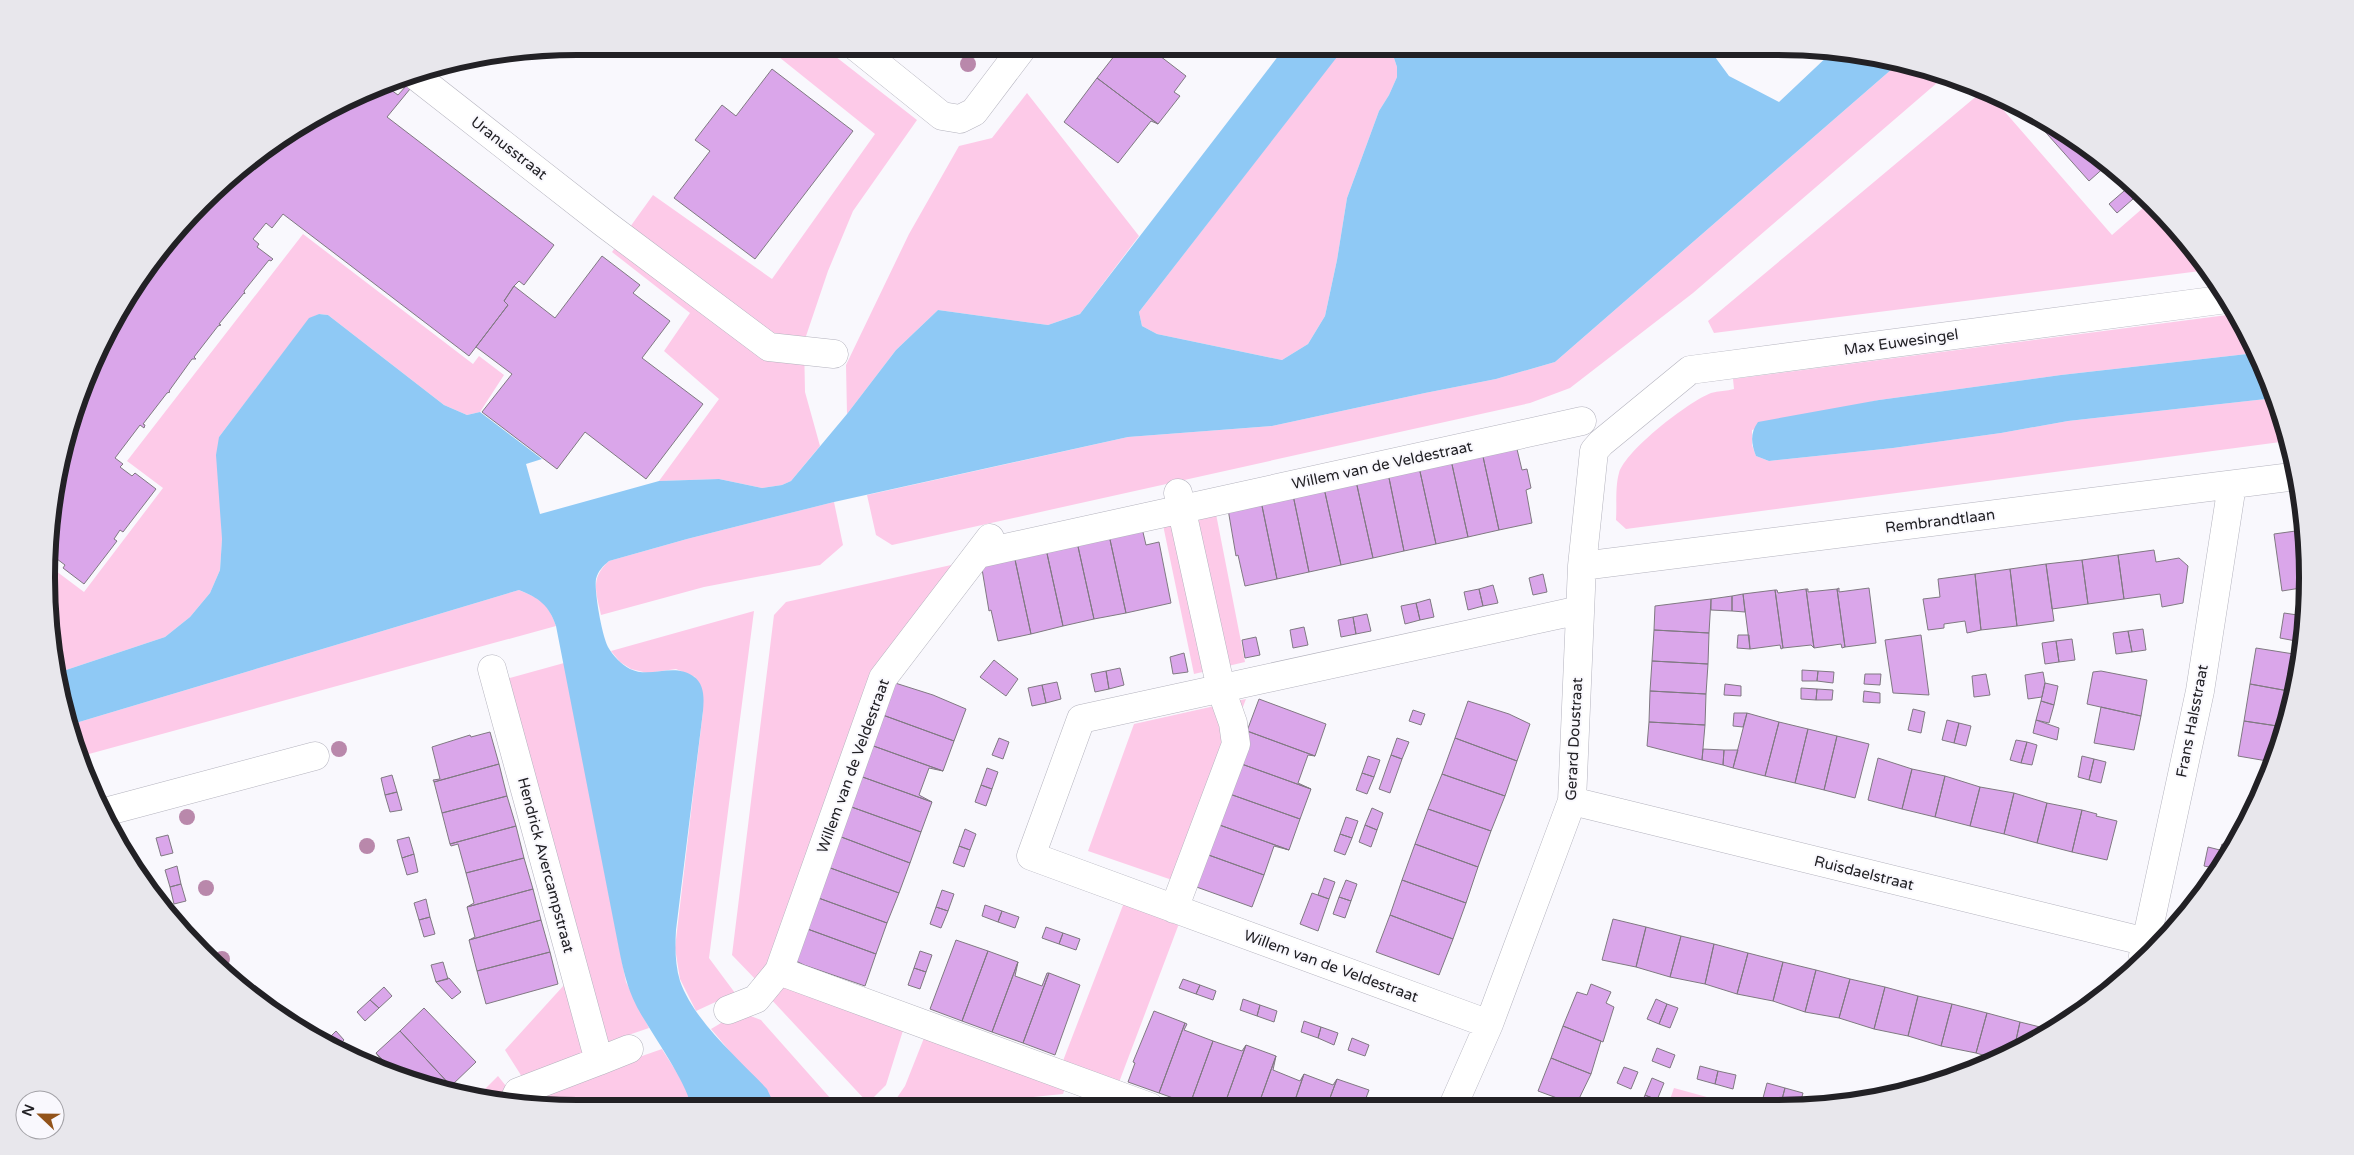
<svg xmlns="http://www.w3.org/2000/svg" width="2354" height="1155" font-family="'Varela Round',sans-serif">
	<style>
		.green { fill: #fdcae8 }
		.water { fill: #8fc9f5 }
		.building { fill: #daa6ea; stroke: #807982 }
		.lines { fill: none; stroke-linecap: round; stroke-linejoin: round }
		.street-casing { stroke: #b4b3be; stroke-width: 29 }
		.street { stroke: #fff; stroke-width: 28 }
		.tree { fill: #b988ab }
		.labels { text-anchor: middle; stroke-width: 4; stroke-linejoin: round; paint-order: stroke }
		.street-label { font-size: 15px; fill: #222125; stroke: #f9f8fd }
		.rim { fill: none; stroke: #222125; stroke-width: 6 }
	</style>
	<rect width="100%" height="100%" fill="#f9f8fd"/>
	<path class="green" d="M779 46H822L917 120 853 211 828 271 804 342 805 392 820 446 791 481 782 485 762 488 719 479 659 481 719 399 664 351 690 313 612 252 653 195 772 279 875 134 774 53Z
		M1353 46H1370L1393 55 1397 67V77L1389 95 1379 111 1347 198 1337 260 1325 316 1308 344 1282 360 1157 334 1142 326 1139 312 1337 56Z
		M1900 62 1945 76 1693 293 1570 388 1530 403 892 545 876 535 867 495 1128 437 1272 426 1425 393 1496 379 1555 362Z
		M1985 89 2112 235 2151 201 2208 270 1714 333 1708 321Z
		M1027 93 1139 236 1080 314 1048 325 938 310 896 350 847 414 846 365 909 234 959 146 992 138Z
		M303 234 473 364 479 356 504 375 480 412 467 415 444 405 328 315 319 314 309 319 219 437 222 539 220 570 210 593 190 617 165 637 57 673C49 639 44 600 48 565L84 592 163 488 127 461Z
		M2235 314 2256 353 2061 375 1879 400 1752 430V445L1756 456 1769 461 1893 448 2001 433 2068 421 2275 398 2288 441 1626 529 1616 520C1617 505 1615 487 1619 473 1626 450 1688 402 1711 393 1718 391 1727 391 1734 389L1733 379Z
		M834 502 843 545 820 565 704 587 601 615C596 592 590 578 609 561L687 539Z
		M1216 514 1245 662 1194 674 1163 525Z
		M960 563 877 674 772 967 759 983 732 955 774 615 786 602Z
		M519 590C541 599 548 603 556 626L78 757 69 725Z
		M754 611 709 958 735 993 696 1011 680 979 675 948 703 711 695 677 676 669 647 673 631 669 620 662 611 651Z
		M564 663 626 982 649 1028 605 1043 503 680Z
		M1246 699 1175 881 1088 851 1134 724Z
		M1125 900 1180 921 1118 1085 1061 1066Z
		M794 964 910 1008 886 1085 868 1103 769 997Z
		M565 984 585 1057 524 1080 505 1050Z
		M748 1015 761 1020 839 1108H773L774 1104 711 1029 731 1017Z
		M926 1033 1067 1083 1063 1094 932 1107 890 1108 905 1086Z
		M662 1049C672 1066 690 1088 691 1108L577 1109 522 1103 525 1097Z
		M498 1076 510 1091 505 1102 475 1099Z
		M1674 1088 1736 1105H1668Z"/>
	<path class="water" d="M1286 46H1353L1337 57 1139 312 1142 326 1157 334 1282 360 1308 344 1325 316 1337 260 1347 198 1379 111 1389 95 1397 77V67L1393 55 1370 46H1707L1729 76 1779 102 1832 52 1880 57 1900 62 1555 362 1496 379 1425 393 1272 426 1128 437 834 502 687 539 609 561C603 566 598 571 596 579 594 592 602 635 608 647 613 656 621 664 630 669 651 679 673 662 693 676 705 684 704 699 703 711L676 930C675 947 675 965 680 981 694 1021 738 1058 767 1089L774 1104 773 1108H691C690 1086 648 1029 636 1005 627 987 623 969 619 949L556 626C549 605 539 598 519 590L69 725 57 673 165 637 190 617 210 593 220 570 222 539 216 455 219 437 309 318 319 314 328 315 444 405 467 415 480 412 542 459 526 464 540 514 659 481 719 479 762 488 782 485 791 481 847 414 896 350 938 310 1048 325 1080 314Z
		M2256 353 2267 374 2275 398 2068 421 2001 433 1893 448 1769 461 1756 456C1751 443 1750 433 1758 422L1879 400 2061 375Z"/>
	<path class="building" d="M1122 46H1147L1186 76 1174 92 1180 96 1158 124 1097 78Z
		M1186 46H1209L1200 57Z
		M772 69 853 131 755 259 674 198 710 151 695 140 722 105 736 116Z
		M1097 78 1158 124 1151 121 1118 163 1064 122Z
		M384 85 398 95 406 86 410 89 387 117 554 245 524 285 519 281 514 286 504 301 508 305 469 356 283 214 272 228 266 223 253 239 259 244 257 247 273 259 271 261 269 260 244 291 245 294 244 293 219 324 221 325 218 326 194 357 196 359H192L169 391 170 392 167 393 143 424 145 425 144 428 140 425 115 458 123 464 120 467 132 476 135 473 156 489 123 532 120 530 114 539 117 541 84 584 63 568 65 565 53 556 50 559 48 557 57 474 87 374 118 312 178 227 254 156 312 117Z
		M2045 122 2072 136 2107 165 2089 181 2040 126Z
		M2131 185 2141 192 2117 213 2109 204Z
		M602 256 640 285 633 293 670 321 642 358 703 404 646 479 585 432 557 469 482 412 512 374 476 347 508 305 504 301 514 286 555 318Z
		M1516 445 1522 470 1527 469 1531 488 1526 490 1532 523 1499 530 1482 452Z
		M1482 452 1499 530 1468 537 1451 460Z
		M1451 460 1468 537 1436 544 1419 467Z
		M1419 467 1436 544 1404 551 1388 473Z
		M1388 473 1404 551 1373 558 1356 481Z
		M1356 481 1373 558 1341 565 1324 488Z
		M1324 488 1341 565 1309 572 1293 495Z
		M1293 495 1309 572 1277 579 1261 501Z
		M1261 501 1277 579 1245 586 1238 555 1236 556 1228 509Z
		M1142 528 1146 545 1159 542 1171 603 1126 613 1109 535Z
		M2303 530 2307 587 2282 591 2274 534Z
		M1109 535 1126 613 1094 619 1077 542Z
		M1077 542 1094 619 1063 626 1046 549Z
		M1046 549 1063 626 1031 634 1014 555Z
		M2154 550 2156 562 2179 558 2188 566 2183 603 2162 607 2160 594 2124 599 2118 555Z
		M1014 555 1031 634 998 641 991 610 989 611 981 563Z
		M2118 555 2124 599 2088 604 2082 560Z
		M2082 560 2088 604 2052 609 2046 564Z
		M2046 564 2054 621 2017 626 2010 569Z
		M2010 569 2017 626 1981 630 1975 574Z
		M1543 574 1547 592 1533 595 1529 578Z
		M1975 574 1981 630 1967 633 1965 621 1944 624V628L1928 630 1923 599 1940 597 1938 579Z
		M1493 585 1498 603 1483 606 1479 589Z
		M1839 588V592L1869 588 1876 643 1845 647 1837 589Z
		M1479 589 1483 606 1468 610 1464 592Z
		M1806 589H1808V592L1837 589 1845 647 1842 648 1841 644 1814 648Z
		M1806 589 1814 648 1811 645 1783 648 1775 590H1777L1778 593Z
		M1775 590 1783 648 1781 649 1780 645 1750 649 1743 594Z
		M1743 594 1745 612 1732 611V596Z
		M1732 596V611L1711 610V599Z
		M1430 599 1434 617 1420 620 1416 603Z
		M1711 599 1709 633 1654 630 1655 606Z
		M1416 603 1420 620 1405 624 1401 606Z
		M2284 613 2304 616 2301 642 2280 638Z
		M1367 614 1371 631 1356 634 1353 617Z
		M1353 617 1356 634 1341 637 1338 620Z
		M1304 627 1308 645 1293 648 1290 630Z
		M2143 629 2146 650 2132 652 2128 631Z
		M1654 630 1709 633 1708 664 1652 661Z
		M2128 631 2132 652 2116 654 2113 633Z
		M1738 635H1749L1750 649 1737 648Z
		M1921 635 1929 695 1893 693 1885 640Z
		M1256 637 1260 655 1245 658 1242 640Z
		M2072 639 2075 660 2059 662 2056 641Z
		M2056 641 2059 662 2045 664 2042 643Z
		M2256 648 2300 655 2294 692 2250 684Z
		M1184 653 1188 672 1173 674 1170 657Z
		M994 660 1018 679 1006 696 980 677Z
		M1652 661 1708 664 1706 694 1650 691Z
		M1120 668 1124 685 1109 689 1106 671Z
		M1802 670 1818 671 1817 681H1802Z
		M1106 671 1109 689 1095 692 1091 674Z
		M1818 671 1834 672 1833 683 1817 681Z
		M2101 671 2147 680 2141 716 2087 704 2093 672Z
		M2043 672 2045 683 2042 697 2028 699 2025 675Z
		M1865 674H1881L1880 685 1864 684Z
		M1986 674 1990 695 1974 697 1972 676Z
		M892 682 933 695 966 709 954 741 880 714Z
		M1057 682 1061 699 1046 703 1042 685Z
		M2045 683 2058 686 2054 705 2041 701Z
		M1725 684 1741 686V696L1724 695Z
		M2250 684 2294 692 2284 727 2244 721Z
		M1042 685 1046 703 1032 706 1028 688Z
		M1801 688 1817 689 1816 700 1801 699Z
		M1817 689 1833 690 1832 700H1816Z
		M1650 691 1706 694 1705 725 1649 722Z
		M1864 691 1880 693V703L1863 702Z
		M1259 699 1326 724 1315 756 1247 731Z
		M1468 701 1509 714 1530 724 1517 761 1455 738Z
		M2041 701 2054 705 2049 723 2036 720Z
		M2101 707 2141 716 2134 750 2094 743Z
		M1913 709 1925 712 1921 733 1908 730Z
		M1413 710 1425 714 1421 725 1409 721Z
		M1734 713H1747L1743 727 1733 726Z
		M1747 713 1779 722 1765 776 1733 768Z
		M880 714 954 741 943 771 868 744Z
		M1947 720 1959 723 1954 743 1942 740Z
		M2036 720 2059 728 2057 740 2033 733Z
		M2244 721 2284 727 2273 762 2238 756Z
		M1649 722 1705 725 1702 760 1647 746Z
		M1779 722 1808 729 1795 783 1765 776Z
		M1959 723 1971 726 1966 746 1954 743Z
		M1808 729 1837 736 1824 790 1795 783Z
		M1247 731 1315 756 1308 755 1298 783 1311 789 1236 762Z
		M490 732 499 764 434 782 433 780 440 779 432 747 470 735 471 737Z
		M1837 736 1869 744 1855 798 1824 790Z
		M999 738 1009 742 1003 759 992 755Z
		M1397 738 1409 742 1402 759 1391 755Z
		M1455 738 1517 761 1505 796 1442 774Z
		M2016 740 2027 742 2021 763 2010 760Z
		M2027 742 2037 745 2032 765 2021 763Z
		M868 744 943 771 929 768 919 795 932 802 857 775Z
		M1703 749 1724 750 1723 765 1702 760Z
		M1724 750H1738L1733 768 1723 765Z
		M1391 755 1402 759 1390 793 1379 789Z
		M1368 756 1380 760 1374 777 1362 773Z
		M2082 756 2094 759 2089 780 2078 777Z
		M1878 758 1912 769 1902 809 1868 800Z
		M2094 759 2106 762 2101 783 2089 780Z
		M1236 762 1311 789 1300 819 1224 792Z
		M499 764 507 796 442 813 434 782Z
		M987 768 998 772 992 789 981 785Z
		M1912 769 1945 776 1935 817 1902 809Z
		M1362 773 1374 777 1367 794 1356 790Z
		M1442 774 1505 796 1491 831 1428 809Z
		M392 775 397 792 385 795 381 778Z
		M857 775 932 802 921 832 846 805Z
		M1945 776 1980 787 1970 826 1935 817Z
		M981 785 992 789 986 806 975 802Z
		M1980 787 2014 793 2004 834 1970 826Z
		M2258 787 2263 789 2254 803Z
		M397 792 402 810 390 812 385 795Z
		M1224 792 1300 819 1289 850 1214 823Z
		M2014 793 2047 803 2037 843 2004 834Z
		M507 796 516 826 450 844 442 813Z
		M2047 803 2082 810 2072 852 2037 843Z
		M846 805 921 832 910 863 836 835Z
		M1372 808 1383 813 1377 830 1365 825Z
		M1428 809 1491 831 1478 867 1415 844Z
		M2082 810 2097 814 2096 816 2117 821 2107 860 2072 852Z
		M1346 817 1358 821 1352 838 1340 834Z
		M1214 823 1289 850 1274 846 1264 875 1203 853Z
		M1365 825 1377 830 1371 847 1359 842Z
		M516 826 524 858 466 873 458 844 451 846 450 844Z
		M965 829 976 834 970 850 959 846Z
		M1340 834 1352 838 1345 855 1334 851Z
		M168 835 173 853 161 856 156 838Z
		M836 835 910 863 899 893 825 866Z
		M409 837 414 854 402 858 397 840Z
		M1415 844 1478 867 1466 903 1402 880Z
		M2222 844 2230 846 2215 872V868L2204 866 2208 847 2220 850Z
		M959 846 970 850 964 867 953 863Z
		M1203 853 1264 875 1252 907 1191 885Z
		M414 854 418 872 407 875 402 858Z
		M524 858 533 889 467 907 474 903 466 873Z
		M177 866 181 884 170 887 165 870Z
		M825 866 899 893 887 923 813 896Z
		M1324 878 1335 882 1329 899 1318 895Z
		M1346 880 1357 884 1351 901 1339 897Z
		M1402 880 1466 903 1453 939 1390 915Z
		M181 884 186 901 174 904 170 887Z
		M533 889 541 920 469 940 475 937 467 907Z
		M942 890 954 894 948 911 936 907Z
		M1312 893 1329 899 1318 931 1300 924Z
		M813 896 887 923 876 954 802 927Z
		M1339 897 1351 901 1345 918 1333 914Z
		M426 899 430 917 419 920 414 903Z
		M985 905 1002 911 998 922 982 916Z
		M936 907 948 911 941 928 930 924Z
		M1002 911 1019 917 1015 928 998 922Z
		M1390 915 1453 939 1439 975 1376 952Z
		M430 917 435 934 424 937 419 920Z
		M1613 919 1646 927 1636 967 1602 960Z
		M541 920 550 952 477 971 469 940Z
		M802 927 876 954 865 986 804 965 790 958Z
		M1046 927 1063 933 1059 944 1042 938Z
		M1646 927 1681 936 1670 977 1636 967Z
		M193 929 198 946 196 947 183 932Z
		M1063 933 1080 939 1076 950 1059 944Z
		M1681 936 1714 944 1705 984 1670 977Z
		M956 940 988 951 962 1021 930 1009Z
		M1714 944 1748 953 1737 994 1705 984Z
		M920 951 932 955 926 972 914 968Z
		M988 951 1018 962 992 1032 962 1021Z
		M550 952 558 984 486 1004 477 971Z
		M1748 953 1783 962 1773 1001 1737 994Z
		M443 962 448 979 436 982 431 965Z
		M1018 962 1015 976 1042 986 1047 973H1049L1023 1043 992 1032Z
		M1783 962 1816 970 1805 1012 1773 1001Z
		M914 968 926 972 920 989 908 985Z
		M1816 970 1850 979 1839 1018 1805 1012Z
		M1049 973 1080 985 1055 1055 1023 1043Z
		M449 978 461 992 452 999 436 982Z
		M1183 979 1200 985 1196 994 1179 988Z
		M1850 979 1885 987 1874 1029 1839 1018Z
		M1591 984 1611 992 1606 1003 1614 1007 1603 1042 1563 1026 1577 992 1587 995Z
		M1200 985 1216 991 1213 1000 1196 994Z
		M384 987 392 996 379 1008 370 1000Z
		M1885 987 1918 996 1908 1036 1874 1029Z
		M1918 996 1952 1004 1941 1046 1908 1036Z
		M1243 999 1260 1005 1257 1016 1240 1010Z
		M1656 999 1667 1004 1659 1024 1647 1019Z
		M370 1000 379 1008 365 1021 357 1012Z
		M1667 1004 1678 1008 1670 1028 1659 1024Z
		M1952 1004 1987 1013 1976 1053 1941 1046Z
		M1260 1005 1277 1011 1274 1022 1257 1016Z
		M424 1008 476 1062 451 1086 400 1031Z
		M1154 1011 1185 1023 1159 1093 1128 1082 1135 1063 1133 1062Z
		M1987 1013 2020 1022 2014 1049 1996 1059 1976 1053Z
		M1304 1021 1321 1027 1318 1038 1301 1032Z
		M2020 1022 2048 1029 2014 1049Z
		M1185 1023 1187 1024 1184 1030 1213 1041 1190 1104 1159 1093Z
		M1563 1026 1601 1041 1591 1074 1551 1058Z
		M1321 1027 1338 1033 1334 1045 1318 1038Z
		M336 1031 344 1040 336 1048 325 1042Z
		M400 1031 451 1086 446 1090 397 1075 376 1053Z
		M1352 1038 1369 1045 1365 1056 1348 1050Z
		M1213 1041 1242 1051 1246 1045 1224 1106 1196 1107 1190 1104Z
		M1246 1045 1276 1056 1258 1106H1224Z
		M1657 1048 1675 1055 1670 1068 1652 1061Z
		M376 1053 397 1075 379 1070 385 1065Z
		M1276 1056 1273 1070 1300 1081 1304 1074 1293 1106H1258Z
		M1551 1058 1591 1074 1576 1105 1538 1091Z
		M1700 1066 1718 1071 1715 1084 1697 1079Z
		M1624 1067 1638 1072 1631 1089 1617 1083Z
		M1718 1071 1736 1075 1733 1089 1715 1084Z
		M1304 1074 1333 1085 1337 1079 1327 1106H1293Z
		M1652 1078 1664 1083 1657 1100 1645 1095Z
		M1337 1079 1369 1090 1363 1106H1327Z
		M1767 1083 1785 1088 1781 1103 1763 1098Z
		M1785 1088 1803 1093 1800 1104 1781 1103Z
		M1645 1095 1657 1100 1656 1105H1641Z"/>
	<g class="lines">
		<defs>
			<path id="street" d="M855 46 942 116 960 119 974 112 1024 46
				M412 73 605 224 769 347 834 354
				M978 554 1582 421
				M1582 566 2298 476
				M492 669 599 1061 518 1092 513 1102
				M1572 801 2155 944
				M101 813 315 756
				M1174 909 1236 744 1233 723 1221 689 1178 493
				M2143 956 2200 691 2232 485
				M779 971 1150 1107
				M728 1010 756 999 779 971 883 678 990 538
				M1489 1024 1031 856 1081 719 1580 610
				M599 1061 629 1049
				M1453 1106 1489 1024 1572 801 1582 566 1594 451 1601 443 1690 370 2227 299"/>
		</defs>
		<use href="#street" class="street-casing"/>
		<use href="#street" class="street"/>
	</g>
	<g class="tree">
		<circle cx="968" cy="64" r="8"/>
		<circle cx="339" cy="749" r="8"/>
		<circle cx="187" cy="817" r="8"/>
		<circle cx="367" cy="846" r="8"/>
		<circle cx="206" cy="888" r="8"/>
		<circle cx="222" cy="959" r="8"/>
	</g>
	<g class="labels">
		<g class="street-label">
			<text transform="translate(509 148) rotate(38)" y="5">Uranusstraat</text>
			<text transform="translate(1901 342) rotate(-8)" y="5">Max Euwesingel</text>
			<text transform="translate(1382 465) rotate(-12)" y="5">Willem van de Veldestraat</text>
			<text transform="translate(1940 521) rotate(-7)" y="5">Rembrandtlaan</text>
			<text transform="translate(2192 721) rotate(-79)" y="5">Frans Halsstraat</text>
			<text transform="translate(1574 739) rotate(-87)" y="5">Gerard Doustraat</text>
			<text transform="translate(853 766) rotate(-70)" y="5">Willem van de Veldestraat</text>
			<text transform="translate(546 865) rotate(75)" y="5">Hendrick Avercampstraat</text>
			<text transform="translate(1864 873) rotate(14)" y="5">Ruisdaelstraat</text>
			<text transform="translate(1331 966) rotate(20)" y="5">Willem van de Veldestraat</text>
		</g>
	</g>
	<path d="M0 0H2354V1155H0ZM577 55H1777A522 522 0 0 1 2299 577V578A522 522 0 0 1 1777 1100H577A522 522 0 0 1 55 578V577A522 522 0 0 1 577 55Z" fill="#e8e7ec" fill-rule="evenodd"/>
	<path class="rim" d="M577 55H1777A522 522 0 0 1 2299 577V578A522 522 0 0 1 1777 1100H577A522 522 0 0 1 55 578V577A522 522 0 0 1 577 55Z"/>
	<g transform="translate(40 1115) rotate(292)"><circle r="24" fill="#f9f8fd" stroke="#a3a2a7"/>
	<path d="M0-4L9 19L0 12L-9 19Z" fill="#92531a"/>
	<text y="-8" font-size="14" font-weight="bold" text-anchor="middle" fill="#222125">N</text>
	</g>
</svg>
